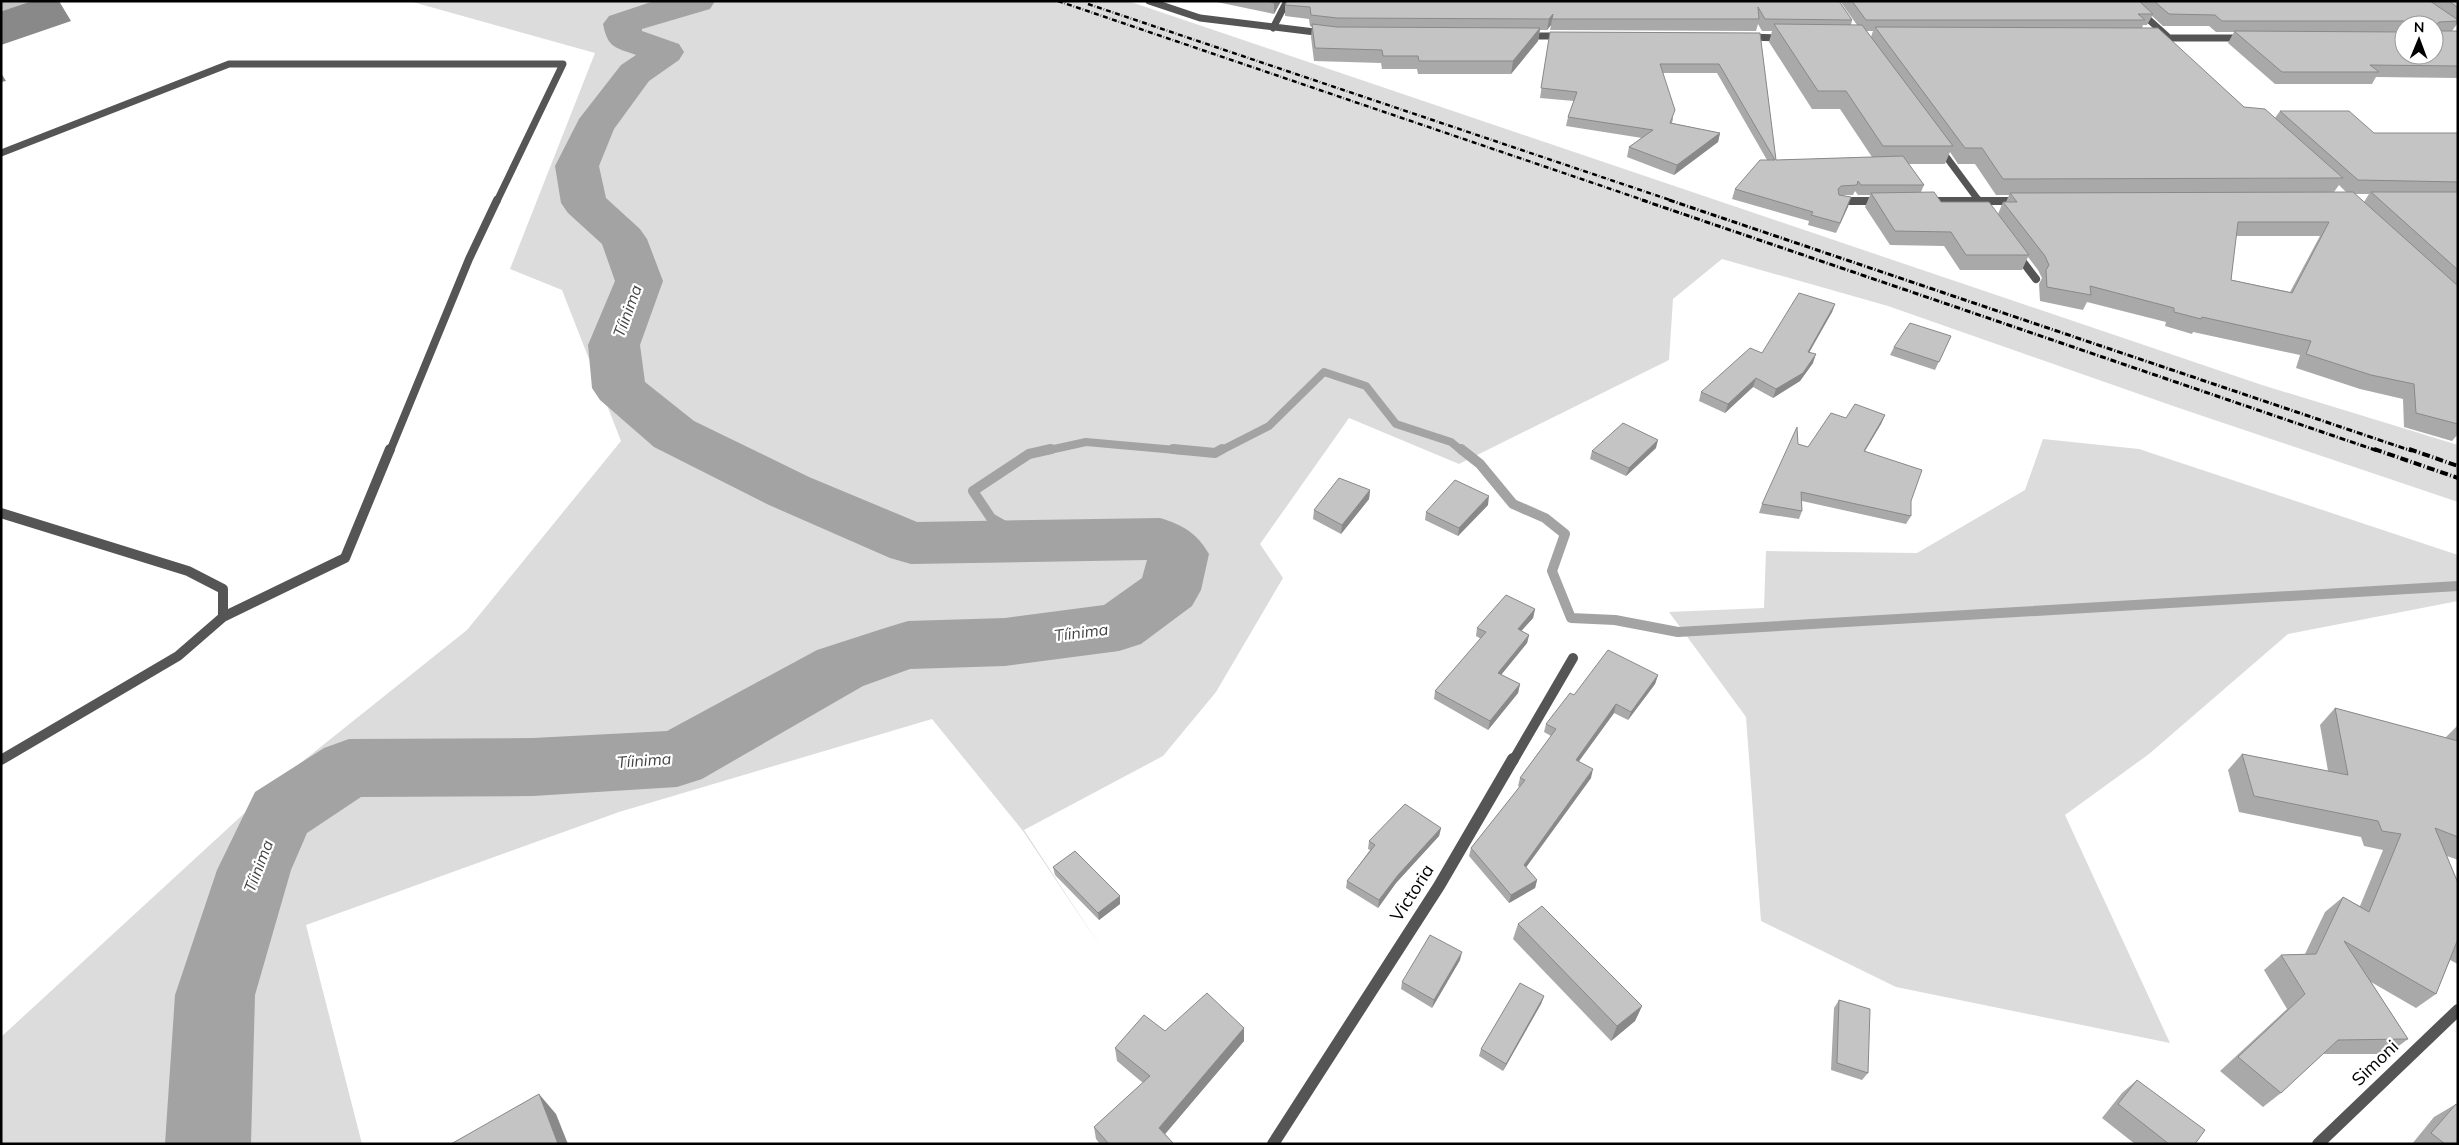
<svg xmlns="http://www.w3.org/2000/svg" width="2459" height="1145" font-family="Mulish,sans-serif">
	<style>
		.green { fill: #dcdcdc }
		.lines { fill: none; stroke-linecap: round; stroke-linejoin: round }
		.stream-far1 { stroke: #a3a3a3; stroke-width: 8 }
		.stream { stroke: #a3a3a3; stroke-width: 10 }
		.river { fill: #a3a3a3; fill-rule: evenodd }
		.street-far3 { stroke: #555; stroke-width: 7 }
		.street-far2 { stroke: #555; stroke-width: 8 }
		.street-far1 { stroke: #555; stroke-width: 10 }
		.street { stroke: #555; stroke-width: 12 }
		.rail-far2 { stroke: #000; stroke-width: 2.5; stroke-dasharray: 5 2 0.5 2; stroke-linecap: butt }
		.rail-far1 { stroke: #000; stroke-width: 3; stroke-dasharray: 6 2 1 2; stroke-linecap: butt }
		.rail { stroke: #000; stroke-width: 4; stroke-dasharray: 8 2.5 1 2.5; stroke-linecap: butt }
		.wall { fill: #a9a9a9; fill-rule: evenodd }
		.shaded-wall { fill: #898989 }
		.building { fill: #c4c4c4; stroke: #898989; fill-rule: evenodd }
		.labels { text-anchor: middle; stroke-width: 4.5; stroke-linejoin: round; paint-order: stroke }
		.water-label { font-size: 16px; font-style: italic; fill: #444; stroke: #fff }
		.near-street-label { font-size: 18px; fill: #000; stroke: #fff }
	</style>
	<rect width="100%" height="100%" fill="#fff"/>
	<path class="green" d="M409 1H1128L2262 385 2458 445V502L2176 407 1888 306 1722 259 1673 299 1669 360 1459 464 1349 418 1260 544 1283 578 1216 692 1163 756 1024 830 1102 949 1035 1072 957 1144 1035 1072 1102 949 1023 831 932 719 619 812 306 925 362 1144H1V1037L288 773 467 630 621 441 562 290 510 269 595 53Z
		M2043 439 2139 449 2458 555V601L2288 634 2149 754 2065 815 2170 1043 1896 987 1761 921 1746 717 1669 612 1764 608 1766 551 1917 553 2025 490Z"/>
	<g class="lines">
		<path class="stream-far1" d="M1045 451 1086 442 1187 451
			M1220 451 1269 426 1324 372 1366 386 1396 424 1451 442 1462 451"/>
		<path class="stream" d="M1173 449 1215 453 1222 449
			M1461 449 1480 464 1513 504 1545 518 1565 534 1552 571 1571 618 1615 620 1678 632 2458 586
			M1030 541 991 518 973 491 1029 454 1051 449"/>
		<path class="river" d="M654 1H715L710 9 642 29V31L679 44 684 52 679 60 649 81 614 129 599 166 606 198 640 229 647 239 663 281 640 345 645 382 694 421 809 477 917 522 1160 518C1183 525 1197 533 1209 554L1201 590 1192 606 1141 644 1119 651 1005 666 910 669 863 686 702 779 677 787 533 796 361 797 307 833 291 870 255 995 251 1144H165L175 995 217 870 255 792 324 748 349 739 533 738 667 731 817 650 885 628 908 621 1005 618 1104 605 1142 578 1147 560 911 564 890 558 769 505 654 447 600 400 592 388 588 345 615 281 602 244 568 213 561 203 555 166 579 119 621 65 636 55C614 47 608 48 603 24L609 16Z"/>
		<path class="street-far3" d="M1149 1 1200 18 1323 33
			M2128 1 2167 36
			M1273 28 1287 1
			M1528 36H1563
			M1748 37 1783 38
			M2158 38H2243
			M1939 147 1979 201
			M1 153 229 64H563L497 201
			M1840 201H1879
			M1929 201H2019"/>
		<path class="street-far2" d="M1978 200 1981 204
			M1840 201H1879
			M1929 201H2019
			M2017 254 2036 279
			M390 451 469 259 497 200"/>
		<path class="street-far1" d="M1 513 188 571 223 589V617
			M1 760 178 656 223 617 345 558 390 449
			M1513 761 1573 658"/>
		<path class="street" d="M1273 1144 1439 886 1513 759
			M2318 1144 2458 1010"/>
		<path class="rail-far2" d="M1058 1 1646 201
			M1088 4 1673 201"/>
		<path class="rail-far1" d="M1642 200 2378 451
			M1669 200 2412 451"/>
		<path class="rail" d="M2374 449 2458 478
			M2409 449 2458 466"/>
	</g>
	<path class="wall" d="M1212 1H1281L1274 14Z
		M1839 1 1852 20 1851 25H1857L1840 1H2458V24H2457L2452 31H2458V78L2376 77 2372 84H2275L2228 43 2234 32H2216L2209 26H2163L2152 16 2147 25H2143L2142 28 2244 107 2275 118 2280 111 2374 133H2458V434L2452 441 2404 427 2403 399 2360 389 2296 368 2300 355 2193 332 2192 334 2165 326 2166 322 2087 302 2083 310 2040 301 2039 284 2042 278 2038 270 2028 257 2022 270H1960L1944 246 1890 245 1865 207 1870 195H1858L1855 191 1853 195H1842L1851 197 1836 233 1808 225 1809 221 1732 199 1735 189 1767 160 1717 73H1663L1673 119 1672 123 1720 133 1718 142 1674 175 1627 157 1629 147 1642 138 1566 126 1568 117 1574 101 1540 98 1550 32 1760 33 1776 160 1872 157 1840 109H1812L1769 42 1772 31H1762L1758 24 1756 31 1550 30 1551 25 1547 30H1540L1538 41 1511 74H1418L1417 69H1382L1381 63 1314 61 1311 37 1312 27 1310 26 1309 19 1285 16V5ZM2404 25H2434L2404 55ZM1867 31H1873L1871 37ZM1950 152 1958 164H1975L1996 195H2009L2006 202H2003L1998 214 1941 202 1921 192 1924 185 1909 164H1945ZM2339 185 2346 192H2334ZM2355 194H2369L2364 202ZM2236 236H2320L2290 292 2231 280Z
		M1835 304 1832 312 1809 352 1813 363 1800 381 1773 398 1753 387 1725 413 1699 401 1701 392 1762 353Z
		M1951 336 1935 370 1890 355 1894 347Z
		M1885 415 1881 424 1865 451 1911 501V516L1906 524 1802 501V511L1799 519 1759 513 1762 504 1798 444 1808 447 1846 418Z
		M1656 448 1626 476 1590 459 1592 451Z
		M1370 490 1369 499 1341 534 1313 519 1314 510Z
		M1488 505 1458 536 1425 520 1426 512Z
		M1535 609 1533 618 1521 631 1529 635 1527 643 1501 675 1520 684 1518 693 1488 730 1434 699 1435 691 1481 639 1476 636 1477 628Z
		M1658 675 1655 684 1628 720 1614 713 1579 761 1591 778 1526 867 1537 880 1535 888 1509 903 1469 856 1471 848 1520 787 1518 786 1520 778 1551 736 1544 732 1546 724 1574 695Z
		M2335 708 2445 738 2458 725V860L2447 856 2458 883V964L2450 960 2436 994 2416 1008 2371 982 2408 1039 2388 1054H2323L2281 1093 2263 1107 2220 1071 2287 1009 2264 970 2281 955 2305 954 2325 912 2343 897 2360 906 2383 850 2364 846 2361 837 2239 812 2228 770 2242 754 2328 771 2320 725Z
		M1441 828 1439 836 1396 883 1378 908 1346 888 1347 881 1370 850 1368 849 1369 841Z
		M1053 867 1120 904 1099 920 1055 875Z
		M1518 924 1642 1006 1635 1021 1611 1041 1513 939Z
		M1460 960 1432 1008 1401 989 1402 982Z
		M1544 996 1541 1004 1503 1071 1479 1056 1481 1049Z
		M1839 1000 1868 1073 1862 1080 1831 1070 1834 1008Z
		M1244 1028V1041L1165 1134 1174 1144H1100L1096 1139 1094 1127 1143 1083 1117 1061 1115 1048 1165 1031Z
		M2137 1080 2195 1144H2135L2102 1118 2122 1093Z
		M2456 1104 2458 1144H2412L2434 1117Z"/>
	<path class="shaded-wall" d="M34 1H59L71 21 1 45V12Z
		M1275 1H1281L1274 14V3Z
		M1553 14 1551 25 1547 30 1549 19Z
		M1540 28 1538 41 1511 74 1513 61Z
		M1 73 6 81 1 82Z
		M1720 133 1718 142 1674 175 1677 165Z
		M1851 197 1848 207 1836 233 1840 223Z
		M1835 304 1832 312 1805 360 1808 352Z
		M1816 354 1813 363 1800 381 1773 398 1776 389Z
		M1756 378 1753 387 1725 413 1728 404Z
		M1885 415 1881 424 1860 459 1864 451Z
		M1658 440 1656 448 1626 476 1629 468Z
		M1370 490 1369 499 1341 534 1342 525Z
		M1489 496 1488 505 1458 536 1459 528Z
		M1535 609 1533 618 1516 637 1518 629Z
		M1529 635 1527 643 1496 681 1498 673Z
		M1658 675 1655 684 1628 720 1631 712Z
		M1520 684 1518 693 1488 730 1490 721Z
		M1616 704 1614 713 1574 768 1576 760Z
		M1593 769 1591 778 1522 873 1524 865Z
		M1441 828 1439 836 1396 883 1378 908 1379 900 1398 875Z
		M1537 880 1535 888 1509 903 1511 895Z
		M1120 896V904L1099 920 1098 913Z
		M1462 952 1460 960 1432 1008 1434 1000Z
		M1544 996 1541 1004 1503 1071 1506 1064Z
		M1642 1006 1635 1021 1611 1041 1617 1026Z
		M1244 1028V1041L1160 1140 1159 1128Z
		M539 1094 556 1114 568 1144H558Z"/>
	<path class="building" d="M1 1H34L1 12Z
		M1266 1H1275L1274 3Z
		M1287 1H1839L1852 20 1765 19 1758 7 1759 19H1552L1553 14 1549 19 1337 18 1311 15 1310 7 1285 5Z
		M1852 1H2139L2153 14H2138L2145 20H1866Z
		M2154 1H2430L2458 20V21L2439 22 2436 26 2439 31H2458V66L2370 65 2379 72H2282L2234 31 2404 32V55H2434V25H2416L2411 21H2222L2215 15 2169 14Z
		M2449 1H2458V8Z
		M1312 24 1337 27 1540 28 1513 61H1419L1418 56H1383L1382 50 1315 48Z
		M1774 24 1862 25 1953 146H1883L1846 91H1818Z
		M1875 27 2158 28 2244 107 2265 109 2343 178 2003 179 1982 148H1965Z
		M1550 32 1760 33 1776 160 1903 156 1924 185H1861L1858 181 1857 185 1841 186 1838 189 1839 195 1851 197 1840 223 1811 215 1813 212 1735 189 1760 160H1775L1719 64H1660L1675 110 1670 123 1720 133 1677 165 1629 147 1653 130 1568 117 1577 92 1541 88Z
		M2280 111H2349L2374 133H2458V182L2358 180Z
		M1934 192 1941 202H1989L2029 255H1966L1951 232 1895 231 1871 193Z
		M2353 192 2458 286V424L2416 413 2414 384 2371 375 2306 354 2311 341 2202 317 2201 319 2174 312V308L2090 286 2091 295 2047 287 2046 270 2049 265 2045 256 2003 202H2017L2010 193ZM2238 222H2329L2292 293 2231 280Z
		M2371 192H2458V270Z
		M1799 293 1835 304 1808 352 1816 354 1803 373 1776 389 1756 378 1728 404 1701 392 1750 348 1762 353Z
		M1910 323 1951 336 1939 362 1894 347Z
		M1855 404 1885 415 1864 451 1922 470 1911 501V516L1801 492 1802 511 1762 504 1797 427 1798 444 1808 447 1831 413 1846 418Z
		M1623 423 1658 440 1629 468 1592 451Z
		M1339 478 1370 490 1342 525 1314 510Z
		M1455 480 1489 496 1459 528 1426 512Z
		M1506 595 1535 609 1518 629 1529 635 1498 673 1520 684 1490 721 1435 691 1486 632 1477 628Z
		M1608 650 1658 675 1631 712 1616 704 1576 760 1593 769 1524 865 1537 880 1511 895 1471 848 1525 780 1520 778 1556 729 1546 724 1570 693 1574 695Z
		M2335 708 2458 741V837L2435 828 2458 883V939L2436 994 2344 941 2408 1039 2338 1040 2281 1093 2238 1057 2305 994 2281 955 2316 954 2343 897 2369 912 2401 834 2382 831 2378 821 2254 796 2242 754 2348 775Z
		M1405 804 1441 828 1398 875 1379 900 1347 881 1375 845 1369 841Z
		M1075 851 1120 896 1098 913 1053 867Z
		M1542 906 1642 1006 1617 1026 1518 924Z
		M1430 935 1462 952 1434 1000 1402 982Z
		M1520 983 1544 996 1506 1064 1481 1049Z
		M1207 993 1244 1028 1159 1128 1174 1144H1109L1094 1127 1150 1076 1115 1048 1144 1015 1165 1031Z
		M1839 1000 1870 1009 1868 1073 1837 1063Z
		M2137 1080 2205 1130 2195 1144H2169L2118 1104Z
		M539 1094 558 1144H451Z
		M2456 1104 2458 1105V1144H2445L2431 1133Z"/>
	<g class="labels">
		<g class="water-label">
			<text transform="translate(627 311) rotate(-70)" y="6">Tíinima</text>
			<text transform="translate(1081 632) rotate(-7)" y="6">Tíinima</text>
			<text transform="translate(644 760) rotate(-4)" y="6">Tíinima</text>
			<text transform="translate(258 866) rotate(-69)" y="6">Tíinima</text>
		</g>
		<g class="near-street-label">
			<text transform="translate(1412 893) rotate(-57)" y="6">Victoria</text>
			<text transform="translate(2375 1063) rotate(-44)" y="6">Simoni</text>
		</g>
	</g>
	<rect width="2459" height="1145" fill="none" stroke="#000000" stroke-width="5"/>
	<g transform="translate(2419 40) rotate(1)"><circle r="24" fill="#ffffff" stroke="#999999"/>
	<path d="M0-4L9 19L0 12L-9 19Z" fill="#000000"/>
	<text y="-8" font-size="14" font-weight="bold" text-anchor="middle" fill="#000000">N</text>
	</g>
</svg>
